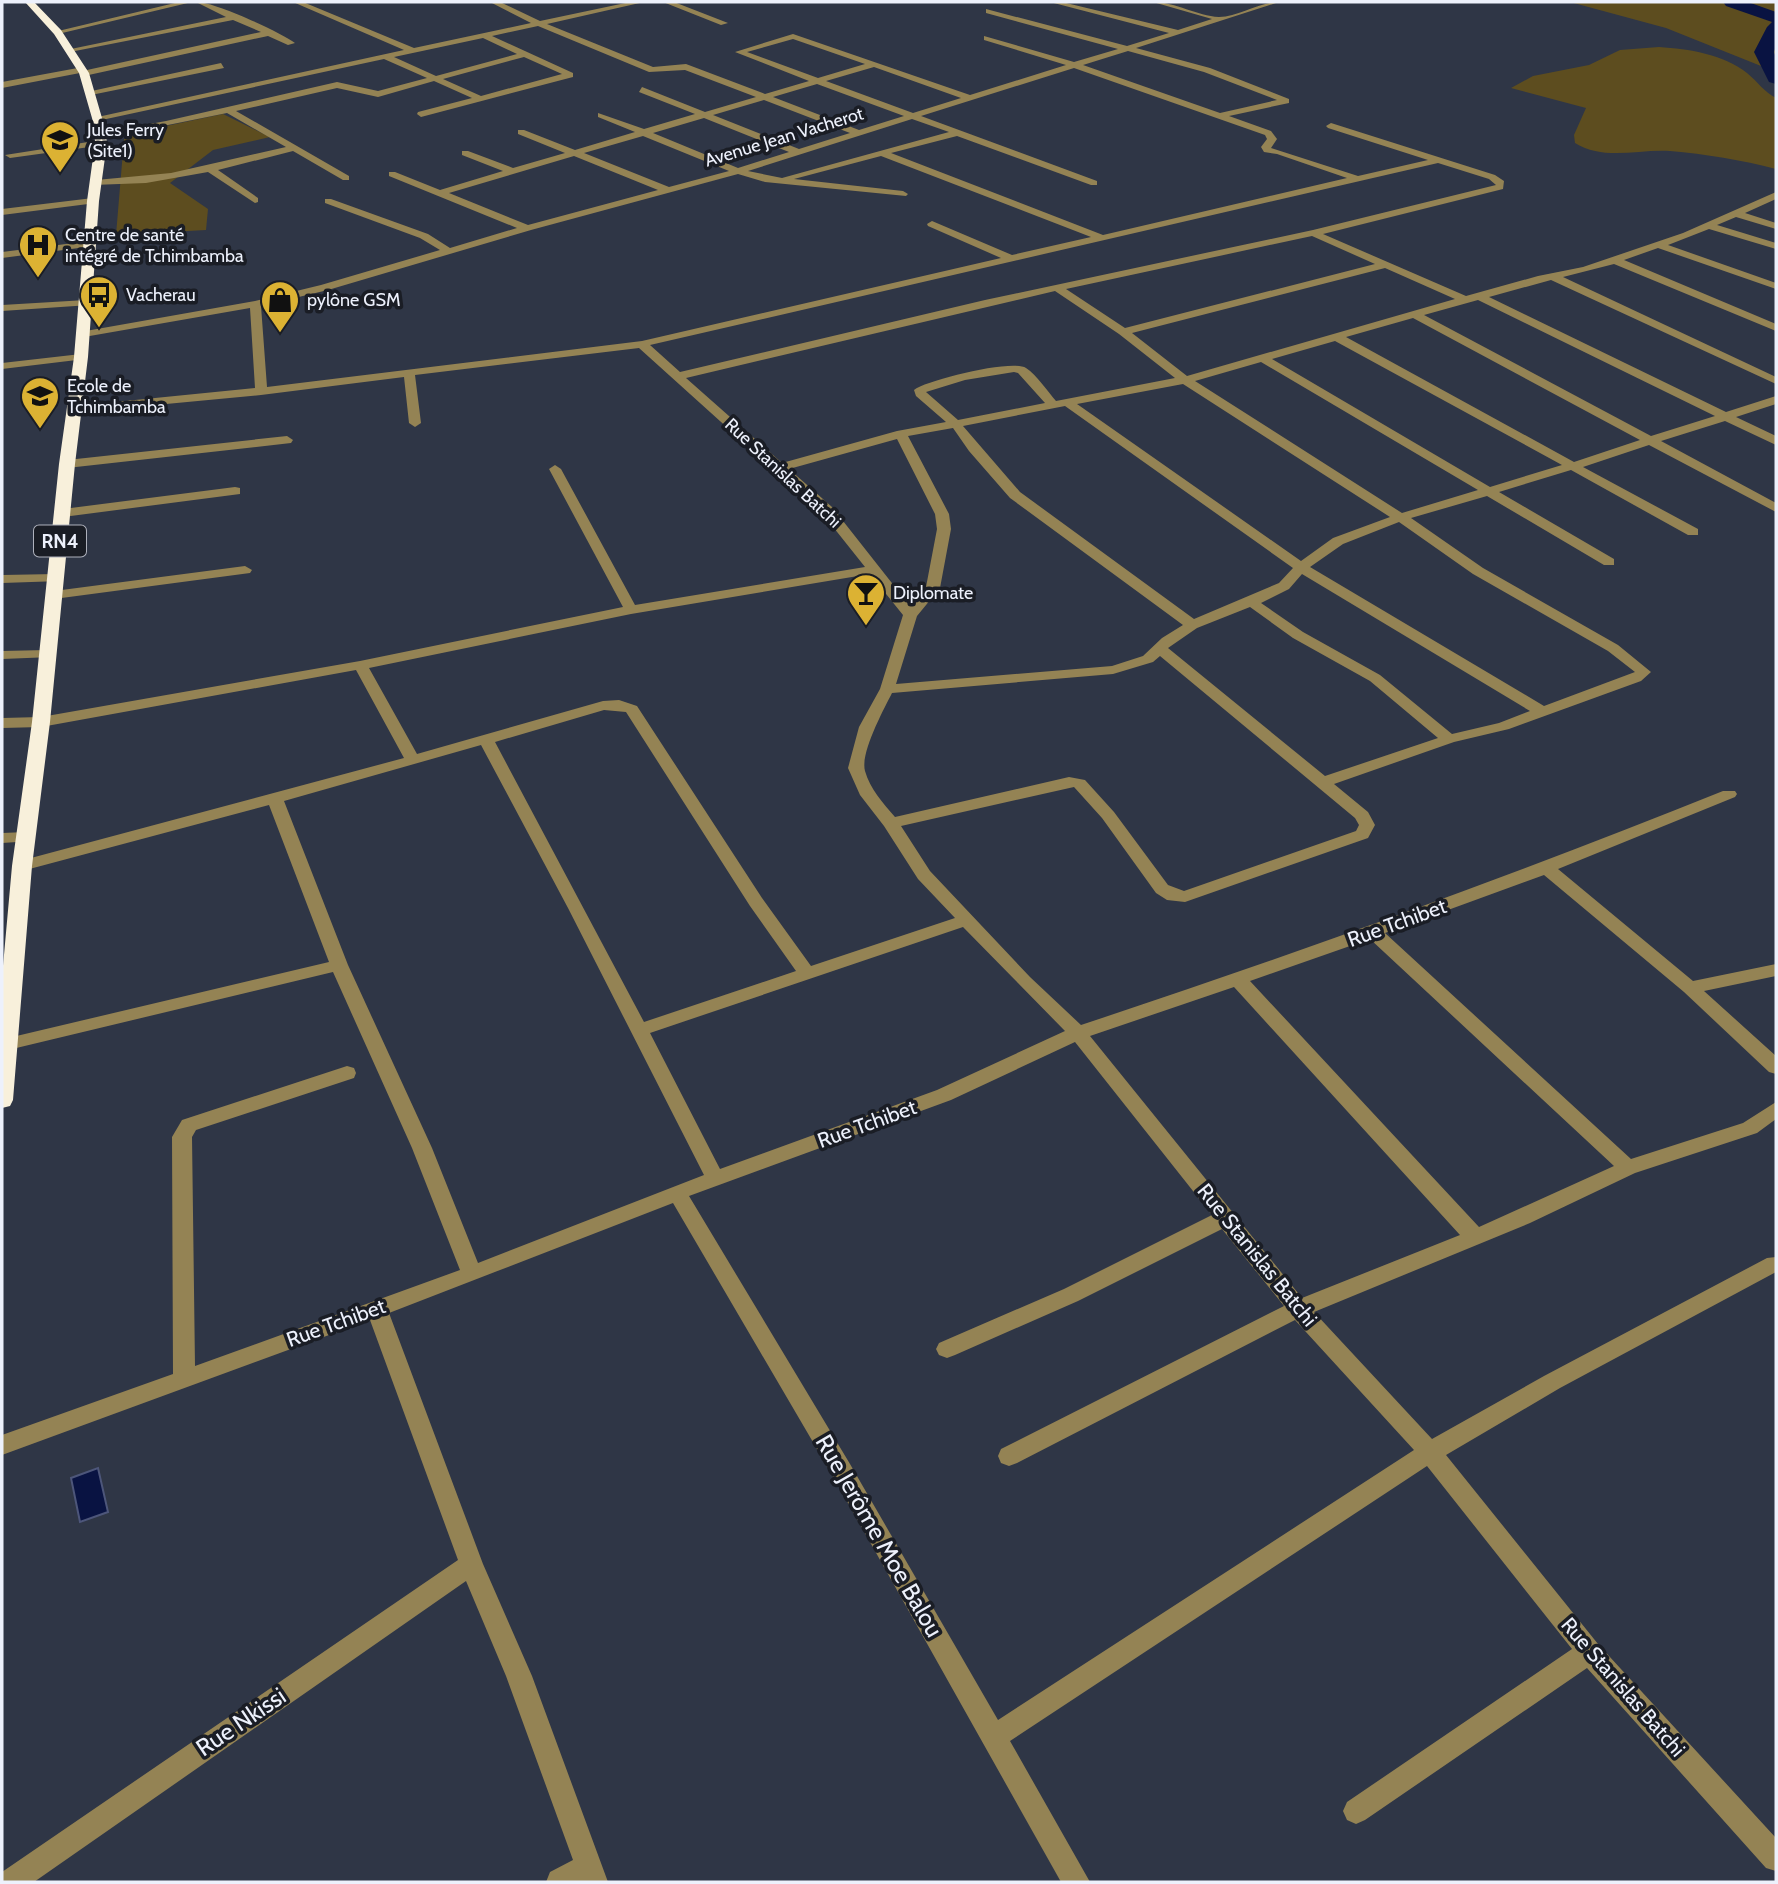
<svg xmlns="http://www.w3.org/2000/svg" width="1778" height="1884" font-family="Cabin,sans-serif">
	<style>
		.green { fill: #5d4d1f }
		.water { fill: #091342; stroke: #4d567a; stroke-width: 2 }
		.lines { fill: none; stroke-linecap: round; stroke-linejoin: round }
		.river { fill: #091342; fill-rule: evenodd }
		.minor { fill: #948354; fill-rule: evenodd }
		.highway { fill: #f8f0db; fill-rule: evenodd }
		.labels { text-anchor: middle; stroke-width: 7; stroke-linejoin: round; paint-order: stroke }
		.far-poi-label { font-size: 18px; fill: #edf1fc; stroke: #1a1d25; text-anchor: start }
		.far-street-label { font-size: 18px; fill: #edf1fc; stroke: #1a1d25 }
		.shield { fill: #1a1d25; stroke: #aeb1bc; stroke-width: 2 }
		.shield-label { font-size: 19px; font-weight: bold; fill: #edf1fc }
		.street-label { font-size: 21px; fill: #edf1fc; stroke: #1a1d25 }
		.near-street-label { font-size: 24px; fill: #edf1fc; stroke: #1a1d25 }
	</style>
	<rect width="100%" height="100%" fill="#2f3646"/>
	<path class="green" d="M1570 2H1776V72L1666 28Z
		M1659 47C1689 49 1723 54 1747 73 1758 82 1764 92 1776 98V169C1742 160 1705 154 1670 151 1638 149 1604 161 1575 143L1574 135 1586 108 1511 88 1533 76 1589 65 1620 50Z
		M223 114 270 137 213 150 170 183 208 209 206 230 116 235 124 139 147 130Z"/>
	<path class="water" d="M98 1468 108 1512 80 1522 71 1478Z"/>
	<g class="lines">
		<path class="river" d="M1723 2H1748L1776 12V46L1774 52 1776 58V84L1769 82 1754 52 1767 27 1772 22 1726 6Z"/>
		<path class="minor" d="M179 2H192L58 34 54 32Z
			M196 2C213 1 280 32 295 43L288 45 268 36 84 76 80 73 2 88V82L83 67 87 70 261 32 233 20 70 52 66 50 226 17Z
			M293 2H303L414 48 531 23 490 2H500L540 21 630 2H644L547 24 653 67 686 64 765 94 809 81 735 52 793 34 970 95 1066 65 984 40V36L1074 62 1118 49 986 13V9L1127 46 1169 33 1050 2H1062L1178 30 1212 19 1153 2C1176 2 1197 16 1219 17 1239 17 1258 2 1279 2L1136 48 1210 68 1289 99V103L1229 116 1271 131 1277 139 1271 148 1358 176 1428 160 1328 128 1326 126 1331 123 1495 175 1504 181 1503 189 1323 234 1466 296 1538 276 1583 267 1683 233 1776 192V199L1745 213 1776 223V229L1736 217 1717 225 1776 243V249L1709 229 1668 245 1776 283V289L1658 248 1624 260 1776 324V331L1614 264 1563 277 1776 377V384L1551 280 1489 297 1726 412 1776 396V404L1736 417 1776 436V445L1725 421 1661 441 1776 503V512L1649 445 1583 467 1698 529V535H1688L1571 470 1499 492 1614 559V565H1604L1487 496 1411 518 1483 568 1618 645 1651 672 1641 681 1509 729 1454 742 1334 784 1368 812 1375 825 1368 838 1185 902 1167 900 1156 893 1102 818 1074 787 901 826 930 871 1030 977 1081 1025C1298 953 1512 876 1723 791H1735L1737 794 1735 797 1558 869 1693 981 1776 964V976L1704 991 1776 1056V1074L1769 1072 1684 992 1544 875 1385 933 1631 1159 1743 1123 1776 1102V1119L1757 1133 1635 1173 1530 1223 1314 1312 1432 1439 1544 1376 1767 1258 1776 1257V1272L1560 1388 1446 1455 1598 1644 1776 1838V1871L1766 1868 1587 1668 1365 1820 1356 1824 1347 1820 1343 1811 1347 1802 1572 1649 1427 1466 1010 1741 1090 1882H1061L834 1478 673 1203 389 1313 483 1564 532 1676 608 1882H546L550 1872 573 1860 506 1676 466 1581 34 1882H2V1872L458 1560 370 1320 2 1455V1435L173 1374 172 1137 182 1120 347 1066 354 1068 356 1073 354 1078 196 1130 192 1137 195 1366 460 1270 412 1148 333 972 8 1050 2 1049V1039L8 1038 329 962 269 805 22 871 14 866 16 862 404 758 356 670 41 727 2 728V718L41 717 360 661 623 607 549 469 555 465 561 469 635 605 865 567 822 513 639 348 415 375 421 423 415 427 409 423 404 377 261 395 71 413 69 410 75 406 255 388 250 308 84 337 80 336V332L255 301 321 285 440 250 420 238 325 203V199H331L428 234 450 248 517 228 389 176V172H395L440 190 503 171 462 155V151H468L513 168 565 153 518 134V130H524L575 150 635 132 598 117V113L644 129 695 114 639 92 642 87 705 112 756 97 685 70 649 72 538 26 492 36 573 73V77L421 117 417 114 418 112 472 98 434 81 378 97 337 88 236 111 349 176V180H343L293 151 218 170 258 198V202L255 203 208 172 146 183 93 185V181L96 180 171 173 286 147 227 113 99 139 96 138V134L166 121 337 82 378 91 427 78 384 59 97 121 93 118 404 50ZM483 38 517 54 436 76 394 57ZM793 39 865 64 818 78 747 52ZM1128 51 1204 72 1277 100 1220 113 1083 65ZM524 57 562 74 481 96 443 79ZM874 67 961 98 913 113 826 81ZM1074 68 1265 135 1267 139 1261 147 1264 152 1277 154 1347 178 1103 235 891 153 957 136 1091 185H1097V181L921 116ZM817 84 904 116 859 130 773 97ZM764 100 850 133 799 149 713 115ZM704 118 789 152 738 168 653 133ZM912 119 949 132 782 178 748 171ZM643 136 729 171 669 187 584 153ZM574 156 658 190 528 225 449 193ZM881 156 1091 237 1012 255 932 221 927 224 928 226 1001 258 642 341 267 387 261 306 328 290 531 230 738 174 765 182 906 196 908 194 903 191 794 179ZM1438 163 1489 179 1496 185 1313 230 985 300 680 372 650 345ZM1312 236 1375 264 1125 328 1066 289ZM1385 268 1455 299 1187 376 1132 333ZM1055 291 1119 334 1175 378 1056 401C1047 391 1037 375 1026 368 1012 359 927 380 914 390L916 396 946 422 897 431 782 463 686 378ZM1478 300 1715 416 1651 436 1424 315ZM1413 318 1640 440 1574 462 1346 337ZM1335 341 1562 465 1490 487 1272 359ZM1261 362 1478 490 1402 513 1195 381ZM1014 372 1018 373 1045 403 958 420 926 392 965 380ZM1183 384 1390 517 1333 538 1301 561 1077 404ZM1065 406 1293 568 1279 583 1194 619 1020 492 963 426ZM953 428 969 451 1010 498 1183 625 1162 638 1143 656 1112 666 896 684 917 616 940 588 951 529 949 514 908 436ZM897 439 935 514 937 529 926 587 910 606 832 507 789 469ZM1399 522 1473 574 1608 651 1635 672 1544 706 1310 567 1343 544ZM870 574 903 615 880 689 859 727 848 768 860 795 884 826 918 879 955 918 811 966 762 898 637 706 619 700 603 701 417 754 369 668 631 614ZM1302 574 1530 711 1499 723 1452 734 1380 675 1303 632 1261 603 1289 589ZM1250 607 1293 638 1370 681 1438 738 1325 776 1168 648 1197 628ZM1160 656 1355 818 1359 825 1356 831 1184 891 1168 885 1114 812 1085 780 1069 777 895 817C883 803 870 789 865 771 860 753 884 709 892 693L1113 674 1153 662ZM604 710 626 712 750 906 796 971 644 1022 495 742ZM481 745 568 908 704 1175 478 1263 432 1148 348 965 284 801ZM963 927 1065 1031 937 1090 720 1169 650 1033ZM1370 939 1614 1166 1479 1227 1250 981ZM1234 987 1460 1235 1302 1298 1090 1036ZM1075 1042 1212 1215 1064 1289 939 1343 936 1349 939 1355 947 1358 955 1355 1078 1301 1222 1229 1284 1306 1001 1449 998 1456 1001 1463 1009 1466 1017 1463 1295 1320 1414 1450 998 1720 850 1464 689 1196 951 1100Z
			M663 2H674L728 23 721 25Z
			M221 63 224 68 91 95 87 92Z
			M101 140 104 141V145L10 158 5 155Z
			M93 198 98 201 96 203 2 215V209Z
			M90 241 94 242V246L2 258V252Z
			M86 300 91 303 90 305 2 311V305Z
			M81 354 87 357 85 359 2 369V363Z
			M287 436 293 440 291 443 67 468 61 464 67 460Z
			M235 487 240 488V494L63 517 56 513 63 509Z
			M245 566 252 570 250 573 54 599 47 595 54 591Z
			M56 574 63 578 61 581 2 583V575Z
			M47 650 52 651 54 654 52 657 2 659V651Z
			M26 832 32 833 34 837 32 841 2 843V833Z"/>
		<path class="highway" d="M25 2H34L61 30 89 73 104 125 107 143 99 201 88 357 75 464 50 722 32 866 13 1100 10 1106 2 1108V977L12 866 32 722 59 464 74 357 87 201 95 143 94 125 79 73 54 34Z"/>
	</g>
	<defs>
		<symbol id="school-pin" viewBox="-11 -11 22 30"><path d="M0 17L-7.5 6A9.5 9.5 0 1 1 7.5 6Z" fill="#dcb233" stroke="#1a1d25"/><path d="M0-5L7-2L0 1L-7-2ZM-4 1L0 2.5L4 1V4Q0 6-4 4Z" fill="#111"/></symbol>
		<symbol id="hospital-pin" viewBox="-11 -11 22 30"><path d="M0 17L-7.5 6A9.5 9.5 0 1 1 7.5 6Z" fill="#dcb233" stroke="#1a1d25"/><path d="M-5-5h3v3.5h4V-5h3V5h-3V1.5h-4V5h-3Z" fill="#111"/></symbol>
		<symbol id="bus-pin" viewBox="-11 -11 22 30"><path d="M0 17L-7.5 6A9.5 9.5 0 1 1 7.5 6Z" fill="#dcb233" stroke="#1a1d25"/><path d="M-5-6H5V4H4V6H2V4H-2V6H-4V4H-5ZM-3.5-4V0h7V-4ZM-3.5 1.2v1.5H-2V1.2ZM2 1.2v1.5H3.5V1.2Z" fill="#111"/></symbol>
		<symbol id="shop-pin" viewBox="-11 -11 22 30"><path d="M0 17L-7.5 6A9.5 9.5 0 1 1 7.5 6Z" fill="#dcb233" stroke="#1a1d25"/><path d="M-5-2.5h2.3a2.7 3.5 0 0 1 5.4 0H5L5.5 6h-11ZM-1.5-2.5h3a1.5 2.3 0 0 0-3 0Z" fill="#111"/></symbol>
		<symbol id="bar-pin" viewBox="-11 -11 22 30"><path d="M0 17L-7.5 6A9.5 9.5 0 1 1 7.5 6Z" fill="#dcb233" stroke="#1a1d25"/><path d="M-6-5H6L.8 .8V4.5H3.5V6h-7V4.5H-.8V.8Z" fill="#111"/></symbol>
	</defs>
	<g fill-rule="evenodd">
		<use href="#school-pin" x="38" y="118" width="44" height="60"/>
		<use href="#hospital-pin" x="16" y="223" width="44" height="60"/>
		<use href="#bus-pin" x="77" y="273" width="44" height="60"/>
		<use href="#shop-pin" x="258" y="278" width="44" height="60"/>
		<use href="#school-pin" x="18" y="374" width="44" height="60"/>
		<use href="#bar-pin" x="844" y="571" width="44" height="60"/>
	</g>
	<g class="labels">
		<g class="far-poi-label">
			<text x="87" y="136">Jules Ferry<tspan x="87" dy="21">(Site1)</tspan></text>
			<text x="65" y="241">Centre de santé<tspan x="65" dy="21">intégré de Tchimbamba</tspan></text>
			<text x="126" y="301">Vacherau</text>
			<text x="307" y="306">pylône GSM</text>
			<text x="67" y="392">Ecole de<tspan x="67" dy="21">Tchimbamba</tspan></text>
			<text x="893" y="599">Diplomate</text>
		</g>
		<g class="far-street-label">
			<text transform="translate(784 137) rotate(-17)" y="6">Avenue Jean Vacherot</text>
			<text transform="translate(783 473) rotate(43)" y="6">Rue Stanislas Batchi</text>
		</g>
		<rect class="shield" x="34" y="525.5" width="52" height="31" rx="5"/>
		<g class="shield-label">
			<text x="60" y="548">RN4</text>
		</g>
		<g class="street-label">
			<text transform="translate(1397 923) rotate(-20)" y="7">Rue Tchibet</text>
			<text transform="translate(867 1124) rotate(-20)" y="7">Rue Tchibet</text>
			<text transform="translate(1257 1255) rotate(51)" y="7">Rue Stanislas Batchi</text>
			<text transform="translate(336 1323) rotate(-20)" y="7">Rue Tchibet</text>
			<text transform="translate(1623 1687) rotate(49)" y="7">Rue Stanislas Batchi</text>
		</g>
		<g class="near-street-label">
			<text transform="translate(879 1536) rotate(60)" y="8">Rue Jerôme Moe Balou</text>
			<text transform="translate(241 1722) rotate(-34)" y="8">Rue Nkissi</text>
		</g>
	</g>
	<rect width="1778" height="1884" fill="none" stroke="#edf1fc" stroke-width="7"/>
</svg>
